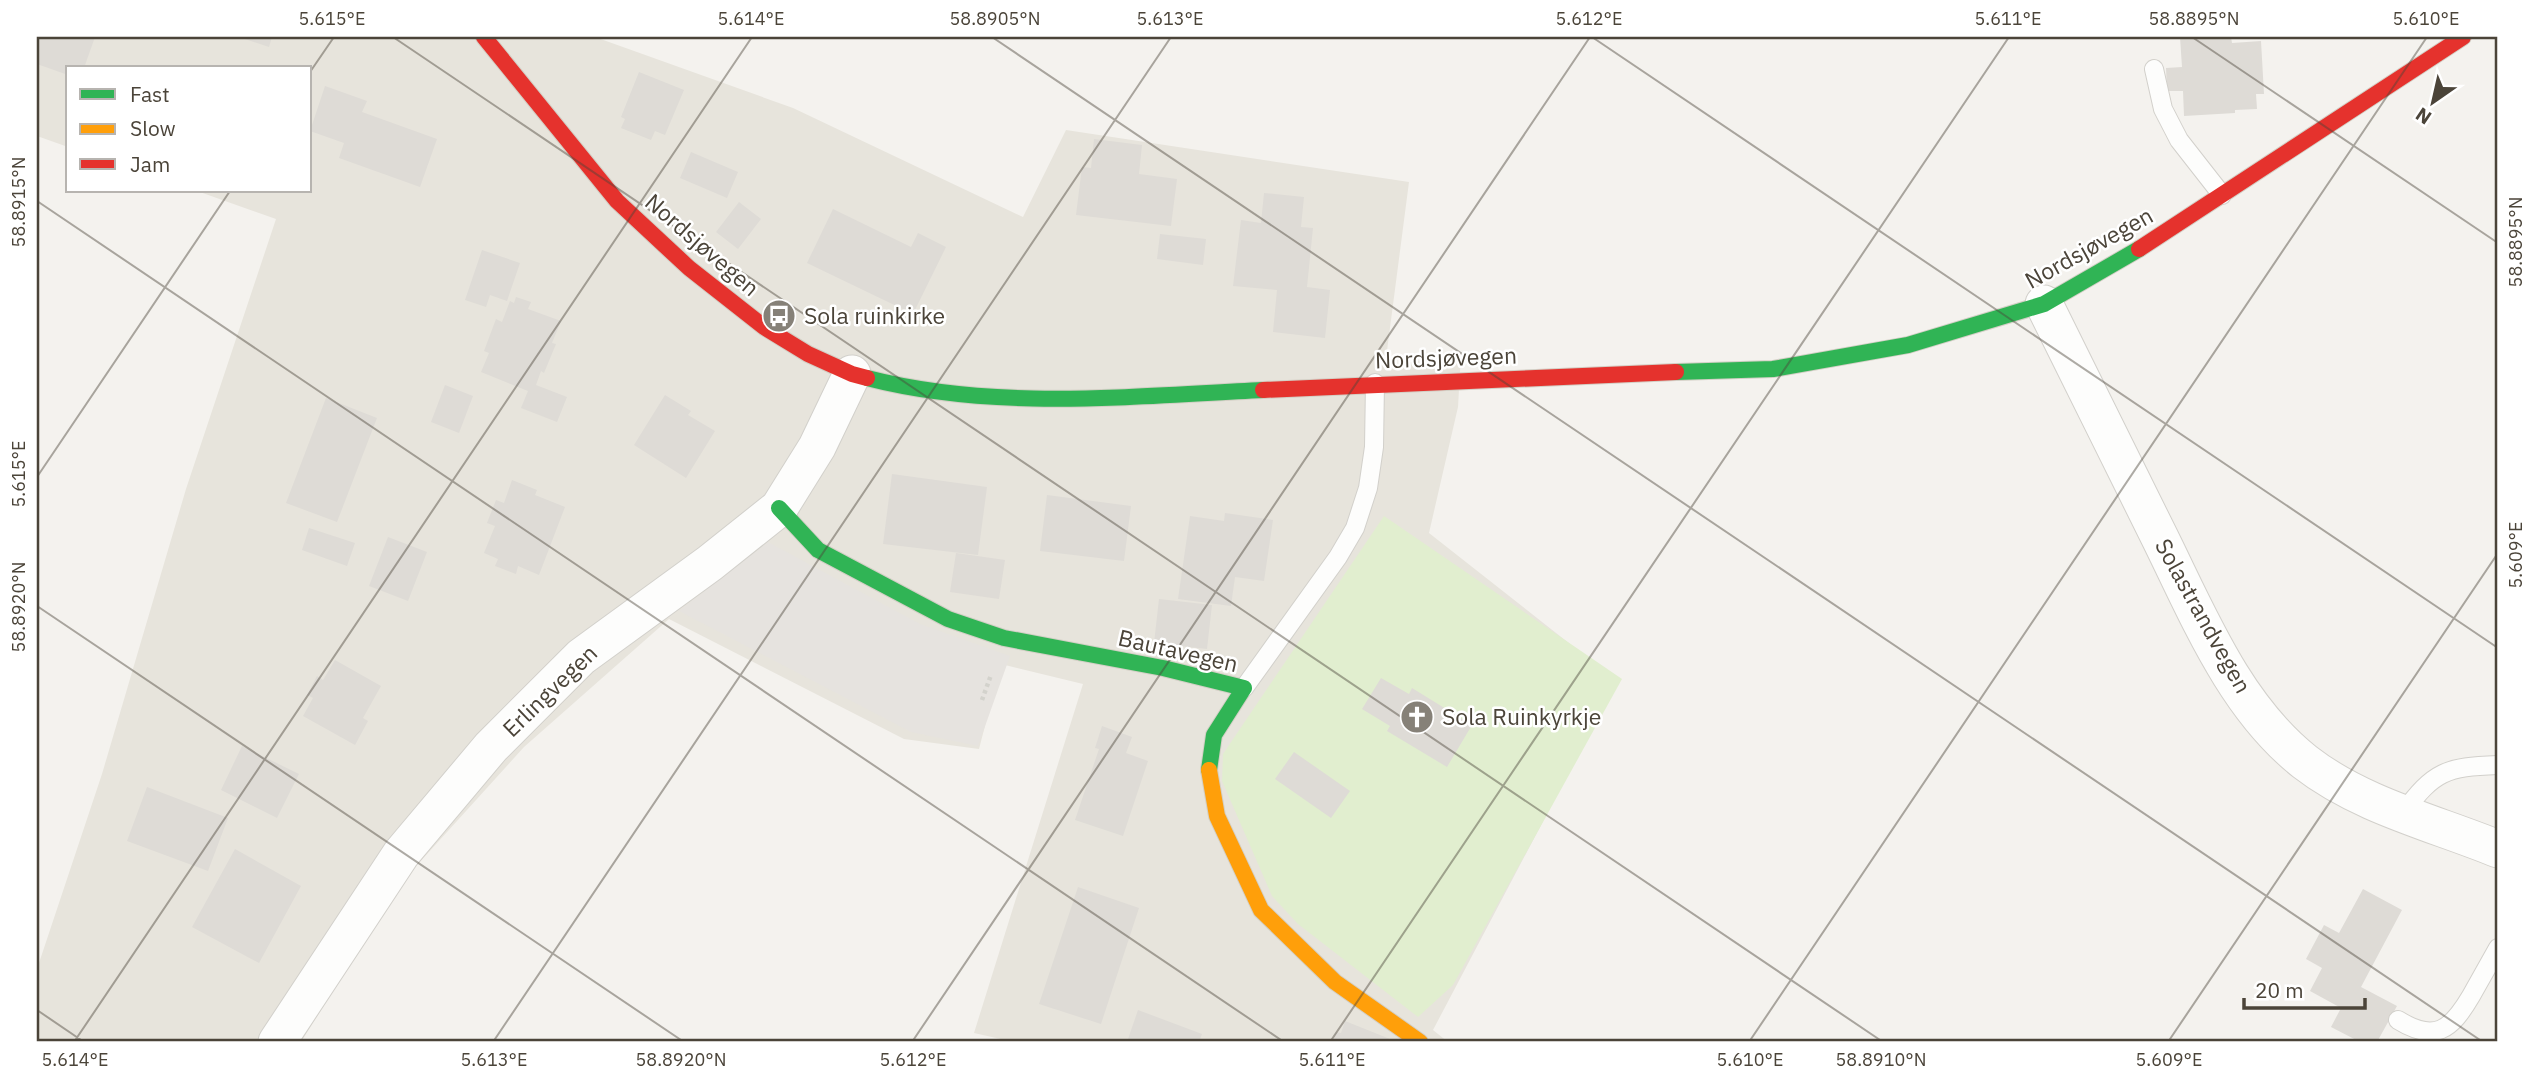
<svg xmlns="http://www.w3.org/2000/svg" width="2535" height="1079" font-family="'IBM Plex Sans',sans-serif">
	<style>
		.residential { fill: #e7e4dc }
		.green { fill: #e1eecf }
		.parking { fill: #e6e3df }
		.building { fill: #dedbd6 }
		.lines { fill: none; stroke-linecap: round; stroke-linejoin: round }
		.lane-casing { stroke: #d2d0cb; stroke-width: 20 }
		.street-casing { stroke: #d2d0cb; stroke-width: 39 }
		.fast-casing { stroke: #d3cfc5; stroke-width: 18 }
		.slow-casing { stroke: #d3cfc5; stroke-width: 18 }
		.jam-casing { stroke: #d3cfc5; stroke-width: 18 }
		.path { stroke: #d3d2cc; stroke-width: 4.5; stroke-dasharray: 3.5 3.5; stroke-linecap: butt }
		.lane { stroke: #fdfdfc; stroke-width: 18 }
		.street { stroke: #fdfdfc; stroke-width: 37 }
		.fast { stroke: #30b455; stroke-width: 16 }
		.slow { stroke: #ff9f0a; stroke-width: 16 }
		.jam { stroke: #e5322d; stroke-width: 16 }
		.ticks { fill: none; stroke: #4b4439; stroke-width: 2; stroke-opacity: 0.45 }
		.labels { text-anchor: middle; stroke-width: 5; stroke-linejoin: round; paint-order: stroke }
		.street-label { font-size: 23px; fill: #4b4439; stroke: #fff }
		.poi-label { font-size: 23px; fill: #4b4439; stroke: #fff; text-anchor: start }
		.neatline { fill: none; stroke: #4b4439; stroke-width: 2.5 }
		.ticks-label { font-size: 18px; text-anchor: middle; fill: #4b4439 }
	</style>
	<rect width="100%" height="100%" fill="#f4f2ee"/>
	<path class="residential" d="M37 37H595L793 108 1023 217 1066 130 1409 182 1385 366 1461 354 1458 407 1429 533 1617 681 1433 1030 1448 1042H1014L974 1033 1083 684 1001 664 979 749 904 739 669 619 524 747 399 885 301 1042H37V969L102 774 186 489 276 219 197 191H310V68H68V147L37 136Z"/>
	<path class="green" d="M1384 516 1622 679 1453 985 1418 1017 1298 924 1272 896 1222 781 1223 754Z"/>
	<path class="parking" d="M768 542 920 624 1010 656 978 746 911 732 679 611Z"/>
	<path class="building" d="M40 37H95L84 68H68V75L37 64V46Z
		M239 37H272L269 47Z
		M2180 37H2231L2232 43 2261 41 2264 94H2256L2257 109 2235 110V113L2184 116 2183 91H2167L2166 68 2182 67Z
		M639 72 684 90 665 135 655 131 651 140 621 128 625 119 621 117Z
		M325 86 367 101 362 112 437 139 420 187 339 158 344 143 310 131Z
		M1094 139 1142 145 1139 174 1177 179 1171 226 1076 215 1082 167 1091 168Z
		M691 152 738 172 727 198 680 178Z
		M1264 193 1304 197 1301 227 1313 228 1307 287 1330 290 1325 338 1273 332 1277 290 1233 286 1241 220 1261 223Z
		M739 202 761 219 738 249 716 232Z
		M833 209 911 247 918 233 946 247 913 314 807 263Z
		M1160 234 1206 239 1203 265 1157 259Z
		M482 250 520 263 507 301 490 295 486 307 465 300Z
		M516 297 531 302 528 309 561 321 552 343 556 344 544 373 541 371 536 385 567 397 557 422 521 408 528 391 481 372 489 353 484 351 496 319 502 322 510 301 514 303Z
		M445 385 473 396 459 433 431 422Z
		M665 395 691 411 688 415 715 431 686 478 634 445Z
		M326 398 377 418 337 522 286 503Z
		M892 474 987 487 978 555 883 544Z
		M512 480 537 490 535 495 565 507 539 575 518 566 516 574 495 566 498 559 484 553 495 526 487 523 496 500 504 503Z
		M1047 495 1131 506 1124 561 1040 551Z
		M1225 513 1273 520 1264 581 1235 577 1231 606 1178 599 1190 516 1224 521Z
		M309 528 355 543 347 566 302 550Z
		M388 537 427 552 408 601 369 586Z
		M956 553 1005 560 999 599 950 592Z
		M1159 599 1212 605 1207 649 1154 643Z
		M335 660 381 686 363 718 368 721 355 745 303 716 313 698 307 695 317 676 323 680Z
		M1381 678 1409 694 1412 688 1472 725 1447 767 1387 731 1390 726 1362 709Z
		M1102 726 1132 737 1126 753 1148 761 1123 836 1075 820 1099 749 1095 748Z
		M242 746 299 774 277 818 221 790Z
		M1294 752 1350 791 1331 818 1275 779Z
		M147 787 228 818 208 871 127 841Z
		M235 849 301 886 259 963 192 927Z
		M1078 887 1139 908 1101 1024 1039 1004Z
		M2363 889 2402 910 2361 987 2397 1006 2377 1042H2360L2331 1027 2341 1008 2310 991 2322 968 2306 959 2324 925 2339 933Z
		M1138 1010 1202 1034 1199 1042H1127Z
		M1345 1021 1390 1039 1389 1042H1332L1336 1032 1341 1033Z"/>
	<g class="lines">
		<defs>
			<path id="lane" d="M2154 69 2163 109 2179 140 2222 195
				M1244 688 1338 557 1355 528 1368 488 1374 447 1375 383
				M2403 813C2434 771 2446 767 2498 765
				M2398 1020C2435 1043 2451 1030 2471 996 2480 980 2489 964 2498 948"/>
			<path id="street" d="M2044 304C2082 380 2120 456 2157 532 2197 612 2233 705 2305 762 2360 805 2434 823 2498 849
				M277 1042 401 854 491 747 581 657 710 563 779 508 817 447 852 374"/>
			<path id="fast" d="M1676 372 1773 369 1908 345 2044 304 2139 249
				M867 378C995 411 1132 396 1263 390
				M779 508 818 550 948 619 1004 638 1163 668 1244 688 1214 735 1209 770"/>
			<path id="slow" d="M1209 770 1217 816 1261 910 1335 982 1420 1042"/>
			<path id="jam" d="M484 37 617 201 689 268 764 327 808 354 852 374 867 378
				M2139 249 2463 37
				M1263 390 1676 372"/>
		</defs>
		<use href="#lane" class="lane-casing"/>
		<use href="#street" class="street-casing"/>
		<use href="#fast" class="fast-casing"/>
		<use href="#slow" class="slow-casing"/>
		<use href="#jam" class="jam-casing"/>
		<path class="path" d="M982 700 991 675"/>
		<use href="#lane" class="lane"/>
		<use href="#street" class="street"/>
		<use href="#fast" class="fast"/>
		<use href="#slow" class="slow"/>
		<use href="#jam" class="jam"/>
	</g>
	<path class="ticks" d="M393 37 1883 1042M992 37 2483 1042M1592 37 2498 648M2192 37 2498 243M310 72 334 37M37 201 1284 1042M37 477 230 191M37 606 684 1042M37 1010 84 1042M74 1042 752 37M493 1042 1171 37M912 1042 1590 37M1330 1042 2009 37M1749 1042 2427 37M2168 1042 2498 553"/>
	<defs>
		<symbol id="bus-disc" viewBox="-11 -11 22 22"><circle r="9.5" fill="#868178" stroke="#fff"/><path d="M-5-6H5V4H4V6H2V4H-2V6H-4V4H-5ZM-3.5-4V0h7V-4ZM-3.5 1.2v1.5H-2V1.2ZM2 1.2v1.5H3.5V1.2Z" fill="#fff"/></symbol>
		<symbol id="church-disc" viewBox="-11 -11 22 22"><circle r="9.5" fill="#868178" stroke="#fff"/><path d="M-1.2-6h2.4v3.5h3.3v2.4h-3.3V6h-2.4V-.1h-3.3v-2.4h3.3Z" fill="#fff"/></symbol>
	</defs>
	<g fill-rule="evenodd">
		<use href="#bus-disc" x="760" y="297" width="38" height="38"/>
		<use href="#church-disc" x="1398" y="698" width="38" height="38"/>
	</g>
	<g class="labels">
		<g class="street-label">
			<text transform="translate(702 245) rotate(41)" y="8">Nordsjøvegen</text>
			<text transform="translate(2089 248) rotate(-29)" y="8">Nordsjøvegen</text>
			<text transform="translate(1446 358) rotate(-2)" y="8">Nordsjøvegen</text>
			<text transform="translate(2203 616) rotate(61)" y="8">Solastrandvegen</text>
			<text transform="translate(1178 651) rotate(13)" y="8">Bautavegen</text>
			<text transform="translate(550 691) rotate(-44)" y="8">Erlingvegen</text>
		</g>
		<g class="poi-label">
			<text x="804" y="324">Sola ruinkirke</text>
			<text x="1442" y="725">Sola Ruinkyrkje</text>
		</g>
	</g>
	<rect width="2535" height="1079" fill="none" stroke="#ffffff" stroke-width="77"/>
	<rect x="66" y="66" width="245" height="126" fill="#ffffff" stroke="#b7b4b0" stroke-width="2"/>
	<rect x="80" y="89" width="35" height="10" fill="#30b455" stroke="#b7b4b0" stroke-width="2"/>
	<text x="130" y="102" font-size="21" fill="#4b4439">Fast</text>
	<rect x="80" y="124" width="35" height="10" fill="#ff9f0a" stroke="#b7b4b0" stroke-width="2"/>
	<text x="130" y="136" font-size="21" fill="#4b4439">Slow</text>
	<rect x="80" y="159" width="35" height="10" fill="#e5322d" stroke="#b7b4b0" stroke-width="2"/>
	<text x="130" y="172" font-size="21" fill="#4b4439">Jam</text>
	<g transform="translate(2433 102) rotate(214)" stroke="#ffffff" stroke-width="5" paint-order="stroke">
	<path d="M0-5L12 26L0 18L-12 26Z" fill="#4b4439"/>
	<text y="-10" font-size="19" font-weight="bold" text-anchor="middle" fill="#4b4439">N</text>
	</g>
	<path d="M2244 998v10h121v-10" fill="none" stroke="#4b4439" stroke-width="3.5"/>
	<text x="2255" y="998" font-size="21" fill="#4b4439" stroke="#ffffff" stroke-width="5" paint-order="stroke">20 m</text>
	<rect x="38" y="38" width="2458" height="1002" class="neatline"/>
	<g class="ticks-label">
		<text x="332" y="25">5.615°E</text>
		<text x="751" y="25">5.614°E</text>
		<text x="995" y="25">58.8905°N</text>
		<text x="1170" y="25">5.613°E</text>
		<text x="1589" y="25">5.612°E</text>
		<text x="2008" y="25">5.611°E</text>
		<text x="2194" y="25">58.8895°N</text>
		<text x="2426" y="25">5.610°E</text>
		<text transform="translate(19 202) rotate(-90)" y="6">58.8915°N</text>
		<text transform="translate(2516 242) rotate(-90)" y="6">58.8895°N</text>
		<text transform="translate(19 474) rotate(-90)" y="6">5.615°E</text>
		<text transform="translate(2516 555) rotate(-90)" y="6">5.609°E</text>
		<text transform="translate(19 607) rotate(-90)" y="6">58.8920°N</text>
		<text x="75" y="1066">5.614°E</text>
		<text x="494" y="1066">5.613°E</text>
		<text x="681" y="1066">58.8920°N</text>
		<text x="913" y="1066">5.612°E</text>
		<text x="1332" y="1066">5.611°E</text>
		<text x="1750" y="1066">5.610°E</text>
		<text x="1881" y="1066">58.8910°N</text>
		<text x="2169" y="1066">5.609°E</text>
	</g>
</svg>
